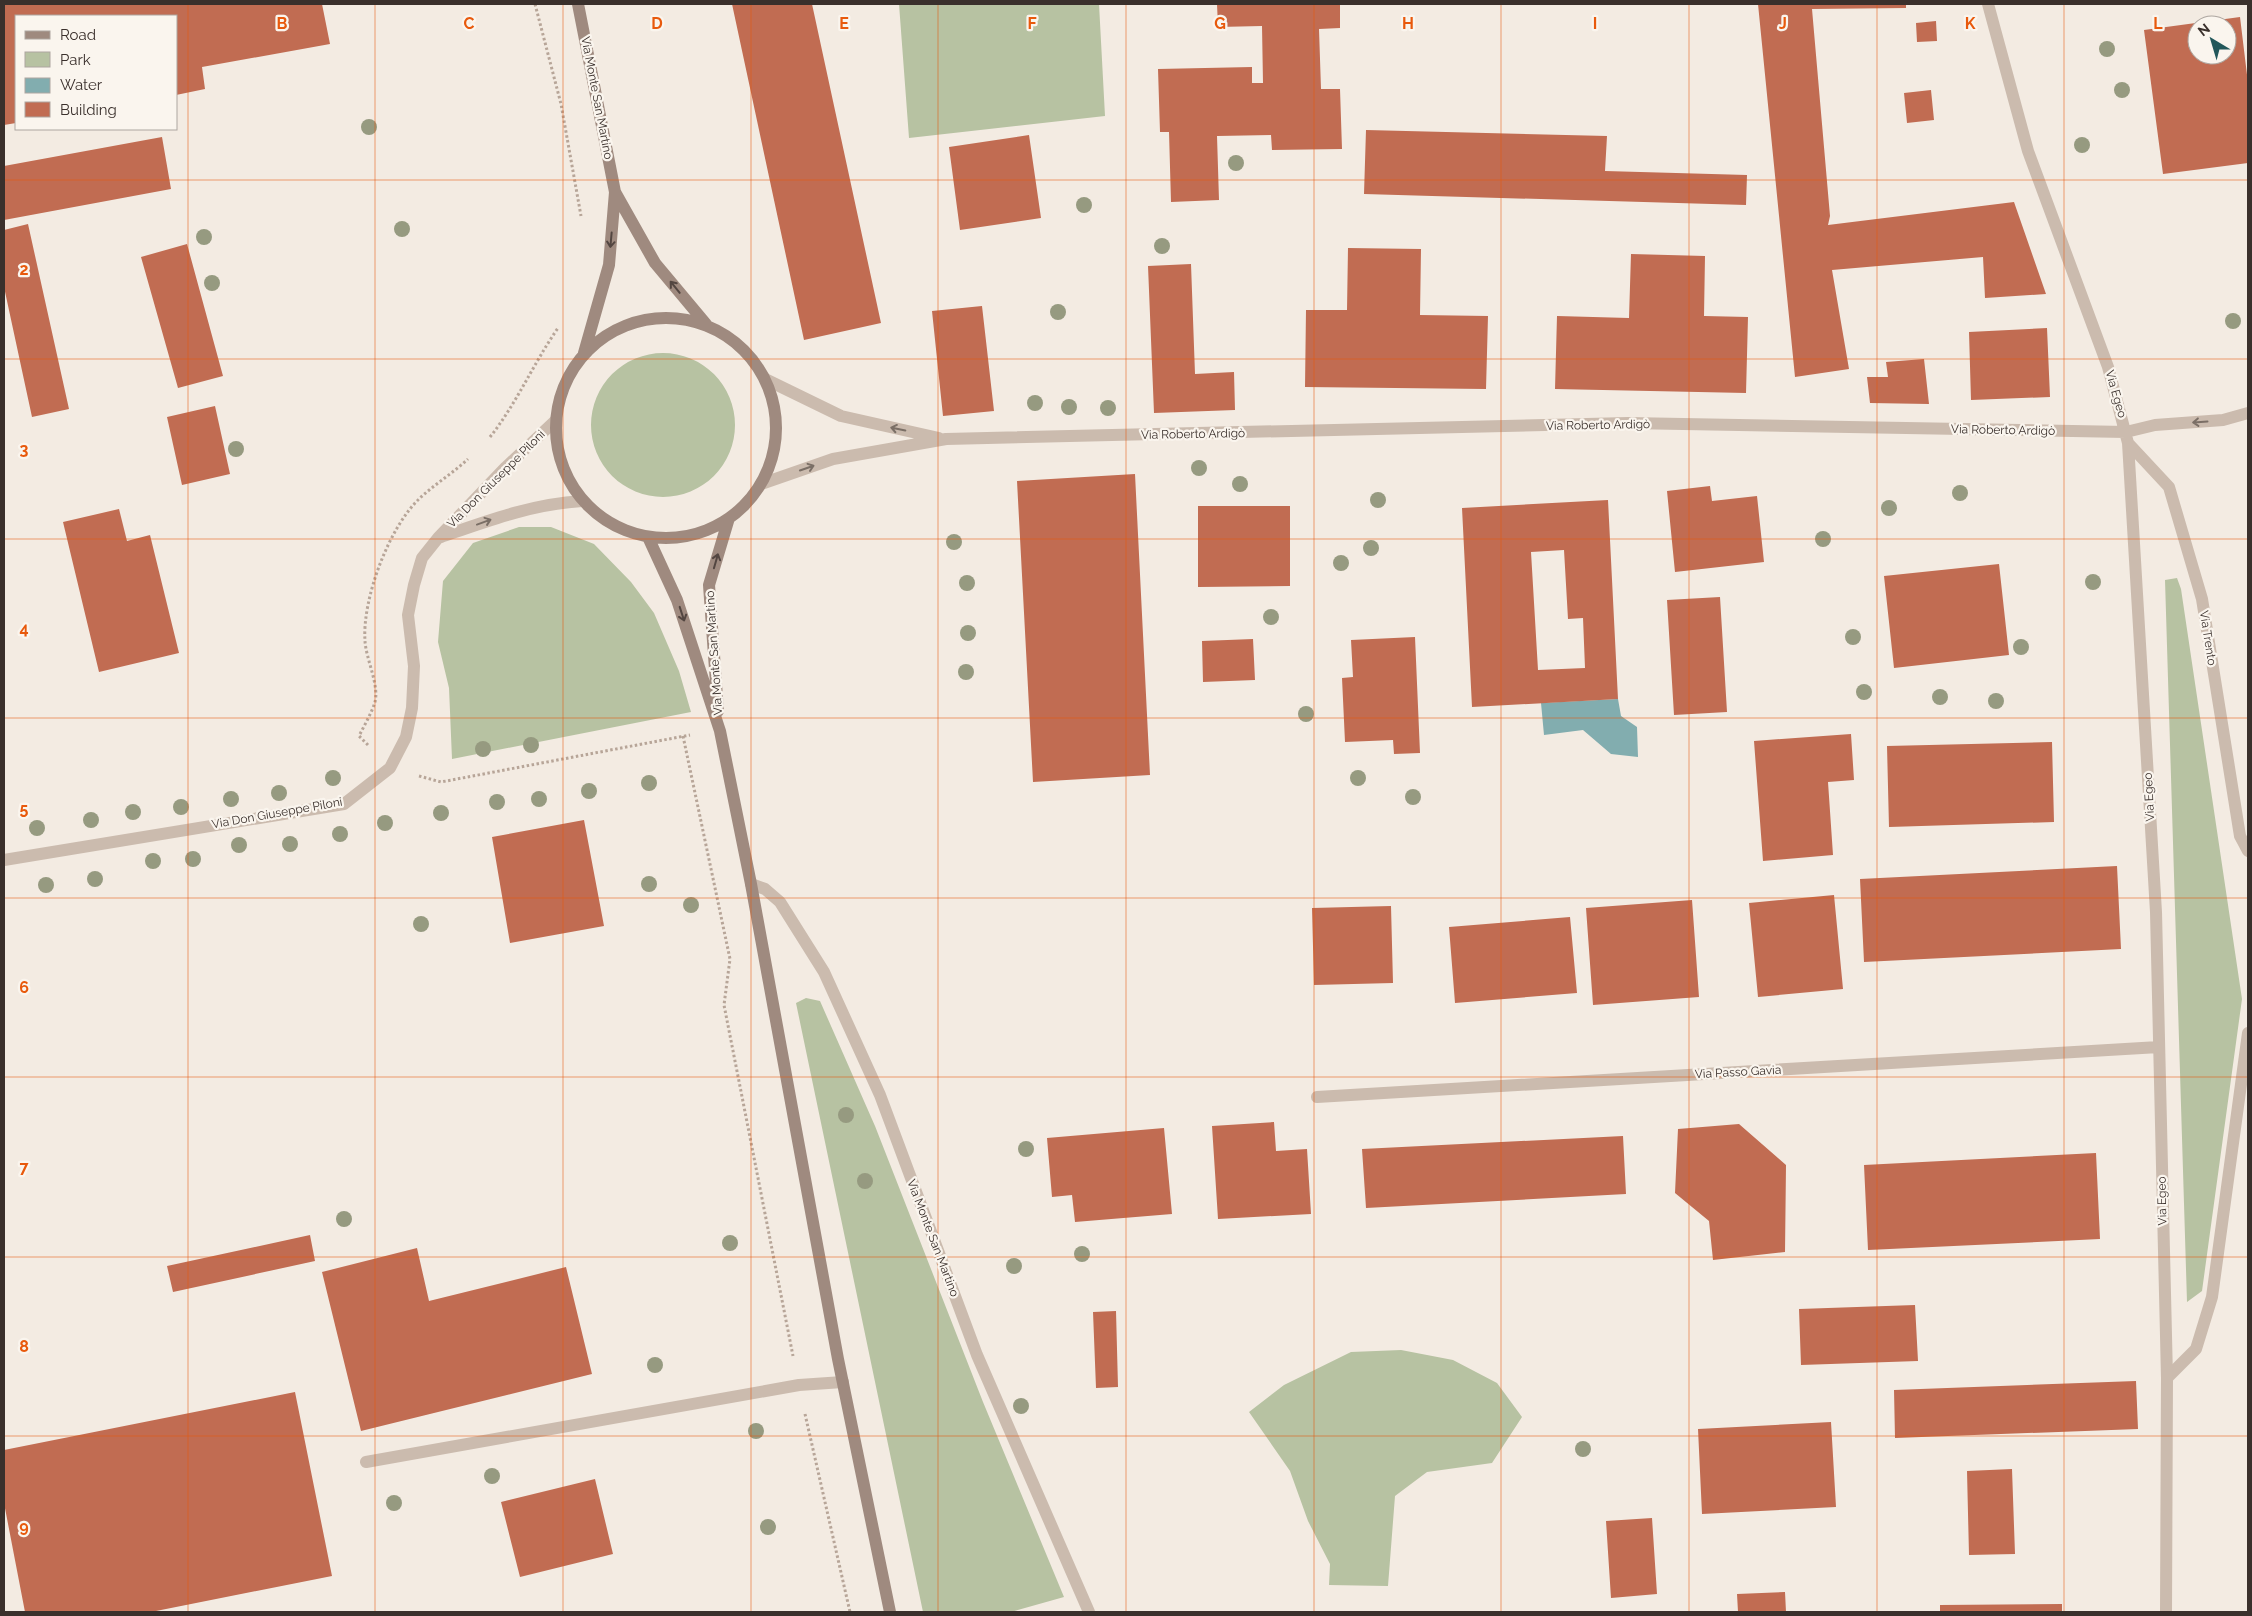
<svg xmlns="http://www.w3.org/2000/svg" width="2252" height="1616" font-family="Raleway,sans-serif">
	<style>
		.green { fill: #b7c2a2 }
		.water { fill: #82adaf }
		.building { fill: #c16c52; fill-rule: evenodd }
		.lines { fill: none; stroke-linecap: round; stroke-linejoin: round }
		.path { stroke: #b7a598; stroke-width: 3; stroke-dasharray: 2.5 2.5; stroke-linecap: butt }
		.lane { stroke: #cbbbae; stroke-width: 12 }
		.street { stroke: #cbbbae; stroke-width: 12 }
		.secondary { stroke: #9f8a7f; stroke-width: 12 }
		.tree { fill: #969a80 }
		.oneway { stroke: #534641 }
		.oneway2 { stroke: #7b6f66 }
		.grid { fill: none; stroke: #e8590c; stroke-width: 1; stroke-opacity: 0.55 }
		.labels { text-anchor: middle; stroke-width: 4.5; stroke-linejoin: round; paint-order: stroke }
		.street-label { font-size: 12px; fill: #3a302c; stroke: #faf5ee }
		.grid-label { font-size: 16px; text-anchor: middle; font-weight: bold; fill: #e8590c; stroke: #faf5ee; stroke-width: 4.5; stroke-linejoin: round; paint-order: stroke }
	</style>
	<rect width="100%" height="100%" fill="#f3ebe2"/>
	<path class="green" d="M899 4H1099L1105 116 909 138Z
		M591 425a72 72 0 1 1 144 0a72 72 0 1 1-144 0Z
		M519 527H551L594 544 631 582 654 613 679 671 691 712 452 759 449 688 438 642 443 581 473 543Z
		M2177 578 2181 589 2242 999 2202 1291 2187 1302 2165 580Z
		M806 998 820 1001 875 1126 983 1402 1064 1597 1011 1612H923L796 1003Z
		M1401 1350 1453 1360 1497 1383 1522 1417 1492 1463 1427 1472 1395 1496 1388 1586 1329 1585 1330 1564 1308 1521 1290 1471 1249 1412 1284 1385 1351 1352Z"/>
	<path class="water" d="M1618 699 1621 716 1637 727 1638 757 1611 754 1583 730 1544 735 1541 703Z"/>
	<path class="building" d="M4 4H322L330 44 202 67 205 89 176 95V16H16V123L4 125Z
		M732 4H812L881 323 804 340Z
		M1217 4H1340V28L1319 29 1321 89H1340L1342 149 1272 150 1271 135 1217 136 1219 200 1171 202 1169 132H1160L1158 69 1252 67V83H1263L1262 26 1218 27Z
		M1758 4H1906V8L1812 9 1830 216 1828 225 2014 202 2046 294 1985 298 1983 257 1832 270 1849 369 1795 377Z
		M2240 17 2248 83V163L2163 174 2144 30ZM2197 25H2227V55H2197Z
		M1936 21 1937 41 1917 42 1916 23Z
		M1931 90 1934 120 1907 123 1904 93Z
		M1366 130 1607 136 1605 171 1747 175 1746 205 1364 194Z
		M1029 135 1041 218 960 230 949 147Z
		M162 137 171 189 4 220V166Z
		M28 224 69 409 32 417 4 287V230Z
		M187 244 223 376 178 388 141 257Z
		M1348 248 1421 249 1420 315 1488 316 1486 389 1305 387 1306 310H1347Z
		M1631 254 1705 256 1704 316 1748 317 1746 393 1555 389 1557 316 1629 318Z
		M1191 264 1195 374 1234 372 1235 410 1154 413 1148 266Z
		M982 306 994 411 943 416 932 311Z
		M2047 328 2050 397 1971 400 1969 332Z
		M1924 359 1929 404 1870 403 1867 377H1888L1886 362Z
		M215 406 230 474 182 485 167 417Z
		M1135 474 1150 775 1033 782 1017 481Z
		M1710 486 1712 501 1757 496 1764 562 1675 572 1667 491Z
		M1608 500 1618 699 1472 707 1462 508ZM1564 550 1568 619 1583 618 1585 668 1538 670 1531 552Z
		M1198 506H1290V586L1198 587Z
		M119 509 127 541 150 535 179 653 99 672 63 522Z
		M1999 564 2009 655 1894 668 1884 576Z
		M1720 597 1727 712 1674 715 1667 600Z
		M1415 637 1420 753 1394 754 1393 740 1345 742 1342 678 1353 677 1351 640Z
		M1253 639 1255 680 1203 682 1202 641Z
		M1851 734 1854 780 1828 782 1833 855 1763 861 1754 741Z
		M2052 742 2054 822 1889 827 1887 746Z
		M584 820 604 926 510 943 492 837Z
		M2117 866 2121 949 1864 962 1860 879Z
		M1834 895 1843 989 1758 997 1749 903Z
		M1692 900 1699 997 1593 1005 1586 908Z
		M1391 906 1393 983 1314 985 1312 908Z
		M1570 917 1577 993 1455 1003 1449 927Z
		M1274 1122 1276 1151 1307 1149 1311 1214 1218 1219 1212 1126Z
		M1739 1124 1786 1165 1785 1252 1713 1260 1709 1221 1675 1193 1678 1129Z
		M1164 1128 1172 1214 1075 1222 1072 1195 1052 1197 1047 1138Z
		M1623 1136 1626 1194 1366 1208 1362 1149Z
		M2096 1153 2100 1239 1868 1250 1864 1165Z
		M310 1235 315 1261 173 1292 167 1266Z
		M417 1248 429 1301 566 1267 592 1374 361 1431 322 1272Z
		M1915 1305 1918 1361 1801 1365 1799 1309Z
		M1116 1311 1118 1387 1096 1388 1093 1312Z
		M2136 1381 2138 1429 1895 1438 1894 1390Z
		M295 1392 332 1576 151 1612H25L4 1503V1450Z
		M1831 1422 1836 1507 1702 1514 1698 1429Z
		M2012 1469 2015 1554 1969 1555 1967 1471Z
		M595 1479 613 1554 520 1577 501 1502Z
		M1652 1518 1657 1594 1611 1598 1606 1521Z
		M1785 1592 1786 1612H1738L1737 1594Z
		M2062 1604V1612H1940V1605Z"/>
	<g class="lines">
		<path class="path" d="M535 4 561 104 581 216
			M490 437C517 403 533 364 558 328
			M683 736 730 959 724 1005 793 1356
			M368 745 359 736C364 726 370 716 374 705 381 688 366 660 365 641 362 599 389 527 420 498 435 484 453 473 468 459
			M419 776 441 782 690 735
			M805 1414 850 1612"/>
		<path class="lane" d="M2167 1378 2196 1349 2212 1297 2248 1033
			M366 1462 799 1385 843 1382"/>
		<path class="street" d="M1988 4 2028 151 2108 367 2128 443 2156 912 2167 1378 2166 1612
			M765 379 841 416 939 438
			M2128 443 2169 487 2202 599 2240 836 2248 851
			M761 484 833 459 946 439 1628 423 2126 432 2155 425 2223 420 2248 413
			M441 537C487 521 532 504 582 501
			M4 860 344 804 390 768 406 737 412 708 414 666 408 615 414 585 422 558 438 538 506 467 555 421
			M751 884 765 889 780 902 824 972 880 1095 977 1355 1089 1612
			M1317 1097 2159 1047"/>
		<path class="secondary" d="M578 4 615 192 609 265 584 353
			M615 192 655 263 706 324
			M556 428a110 110 0 1 1 220 0a110 110 0 1 1-220 0Z
			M648 537 677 600 720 731 751 884 838 1359 890 1612
			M718 711 709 585 729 518"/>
	</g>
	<g class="tree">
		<circle cx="2107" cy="49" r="8"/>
		<circle cx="2122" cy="90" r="8"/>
		<circle cx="369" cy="127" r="8"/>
		<circle cx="2082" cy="145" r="8"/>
		<circle cx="1236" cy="163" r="8"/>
		<circle cx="1084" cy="205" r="8"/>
		<circle cx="402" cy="229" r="8"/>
		<circle cx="204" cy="237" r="8"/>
		<circle cx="1162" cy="246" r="8"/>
		<circle cx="212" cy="283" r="8"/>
		<circle cx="1058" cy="312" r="8"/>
		<circle cx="2233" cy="321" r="8"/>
		<circle cx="1035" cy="403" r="8"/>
		<circle cx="1069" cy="407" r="8"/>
		<circle cx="1108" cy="408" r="8"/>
		<circle cx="236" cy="449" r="8"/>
		<circle cx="1199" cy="468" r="8"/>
		<circle cx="1240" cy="484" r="8"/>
		<circle cx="1960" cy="493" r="8"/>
		<circle cx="1378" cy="500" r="8"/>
		<circle cx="1889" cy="508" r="8"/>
		<circle cx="1823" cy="539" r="8"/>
		<circle cx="954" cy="542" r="8"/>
		<circle cx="1371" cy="548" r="8"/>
		<circle cx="1341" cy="563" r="8"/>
		<circle cx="2093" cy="582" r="8"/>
		<circle cx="967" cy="583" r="8"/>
		<circle cx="1271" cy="617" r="8"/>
		<circle cx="968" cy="633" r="8"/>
		<circle cx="1853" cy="637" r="8"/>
		<circle cx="2021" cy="647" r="8"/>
		<circle cx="966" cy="672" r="8"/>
		<circle cx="1864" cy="692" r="8"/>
		<circle cx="1940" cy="697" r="8"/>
		<circle cx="1996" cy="701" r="8"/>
		<circle cx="1306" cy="714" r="8"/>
		<circle cx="531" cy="745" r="8"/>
		<circle cx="483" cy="749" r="8"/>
		<circle cx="333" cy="778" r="8"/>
		<circle cx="1358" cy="778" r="8"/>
		<circle cx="649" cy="783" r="8"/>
		<circle cx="589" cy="791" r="8"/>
		<circle cx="279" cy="793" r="8"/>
		<circle cx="1413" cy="797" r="8"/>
		<circle cx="231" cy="799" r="8"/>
		<circle cx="539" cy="799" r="8"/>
		<circle cx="497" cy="802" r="8"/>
		<circle cx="181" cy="807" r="8"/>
		<circle cx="133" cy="812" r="8"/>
		<circle cx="441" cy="813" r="8"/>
		<circle cx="91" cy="820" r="8"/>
		<circle cx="385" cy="823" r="8"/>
		<circle cx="37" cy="828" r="8"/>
		<circle cx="340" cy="834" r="8"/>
		<circle cx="290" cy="844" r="8"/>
		<circle cx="239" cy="845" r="8"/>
		<circle cx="193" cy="859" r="8"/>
		<circle cx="153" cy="861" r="8"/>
		<circle cx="95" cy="879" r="8"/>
		<circle cx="649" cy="884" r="8"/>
		<circle cx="46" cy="885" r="8"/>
		<circle cx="691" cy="905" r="8"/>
		<circle cx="421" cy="924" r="8"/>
		<circle cx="846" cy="1115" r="8"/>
		<circle cx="1026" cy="1149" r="8"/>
		<circle cx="865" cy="1181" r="8"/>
		<circle cx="344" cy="1219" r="8"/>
		<circle cx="730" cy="1243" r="8"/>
		<circle cx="1082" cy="1254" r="8"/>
		<circle cx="1014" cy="1266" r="8"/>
		<circle cx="655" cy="1365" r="8"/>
		<circle cx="1021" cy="1406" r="8"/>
		<circle cx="756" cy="1431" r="8"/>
		<circle cx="1583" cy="1449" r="8"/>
		<circle cx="492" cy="1476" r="8"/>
		<circle cx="394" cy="1503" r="8"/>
		<circle cx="768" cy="1527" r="8"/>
	</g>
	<defs><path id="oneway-shaft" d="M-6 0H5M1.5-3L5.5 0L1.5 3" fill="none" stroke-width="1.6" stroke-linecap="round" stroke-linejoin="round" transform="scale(1.25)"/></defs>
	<g class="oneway">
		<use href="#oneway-shaft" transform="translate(611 240) rotate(95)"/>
		<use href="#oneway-shaft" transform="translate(675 287) rotate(-129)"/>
		<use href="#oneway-shaft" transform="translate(716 561) rotate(-74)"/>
		<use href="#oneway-shaft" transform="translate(682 614) rotate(72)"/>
	</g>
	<g class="oneway2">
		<use href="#oneway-shaft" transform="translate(2200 422) rotate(176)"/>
		<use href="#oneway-shaft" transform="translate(898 429) rotate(-168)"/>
		<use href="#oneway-shaft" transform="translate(807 468) rotate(-19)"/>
		<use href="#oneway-shaft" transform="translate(484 522) rotate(-20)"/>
	</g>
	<path class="grid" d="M188 4V1612M375 4V1612M563 4V1612M751 4V1612M938 4V1612M1126 4V1612M1314 4V1612M1501 4V1612M1689 4V1612M1877 4V1612M2064 4V1612M4 180H2248M4 359H2248M4 539H2248M4 718H2248M4 898H2248M4 1077H2248M4 1257H2248M4 1436H2248"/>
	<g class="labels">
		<g class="street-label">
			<text transform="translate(597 98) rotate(79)" y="4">Via Monte San Martino</text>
			<text transform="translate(2116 394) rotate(74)" y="4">Via Egeo</text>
			<text transform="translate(1598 425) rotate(-1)" y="4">Via Roberto Ardigò</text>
			<text transform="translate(2003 430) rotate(1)" y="4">Via Roberto Ardigò</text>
			<text transform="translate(1193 434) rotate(-1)" y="4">Via Roberto Ardigò</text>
			<text transform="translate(496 479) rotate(-45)" y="4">Via Don Giuseppe Piloni</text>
			<text transform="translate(2208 638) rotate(81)" y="4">Via Trento</text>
			<text transform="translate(714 653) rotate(-94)" y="4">Via Monte San Martino</text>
			<text transform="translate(2149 797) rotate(-93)" y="4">Via Egeo</text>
			<text transform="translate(277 813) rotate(-10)" y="4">Via Don Giuseppe Piloni</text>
			<text transform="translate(1738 1072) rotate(-3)" y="4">Via Passo Gavia</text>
			<text transform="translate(2162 1201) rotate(-91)" y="4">Via Egeo</text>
			<text transform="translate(933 1238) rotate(69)" y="4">Via Monte San Martino</text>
		</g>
	</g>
	<g class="grid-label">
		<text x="282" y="29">B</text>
		<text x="469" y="29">C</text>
		<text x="657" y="29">D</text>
		<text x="844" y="29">E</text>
		<text x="1032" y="29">F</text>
		<text x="1220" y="29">G</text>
		<text x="1408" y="29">H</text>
		<text x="1595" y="29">I</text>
		<text x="1783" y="29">J</text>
		<text x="1970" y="29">K</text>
		<text x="2158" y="29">L</text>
		<text x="24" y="275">2</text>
		<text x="24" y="455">3</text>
		<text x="24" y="634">4</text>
		<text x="24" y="814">5</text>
		<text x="24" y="993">6</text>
		<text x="24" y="1173">7</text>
		<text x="24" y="1352">8</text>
		<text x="24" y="1532">9</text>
	</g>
	<rect width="2252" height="1616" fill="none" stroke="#3a302c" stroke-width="10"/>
	<rect x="15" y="15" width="162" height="115" fill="#faf5ee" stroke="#ada6a0"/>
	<rect x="25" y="31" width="25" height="8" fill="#9f8a7f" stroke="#ada6a0"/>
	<text x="60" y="40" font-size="15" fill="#3a302c">Road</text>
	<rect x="25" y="52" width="25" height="15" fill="#b7c2a2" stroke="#ada6a0"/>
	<text x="60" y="65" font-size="15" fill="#3a302c">Park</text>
	<rect x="25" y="78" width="25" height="15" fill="#82adaf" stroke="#ada6a0"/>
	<text x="60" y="90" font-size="15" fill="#3a302c">Water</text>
	<rect x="25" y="102" width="25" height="15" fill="#c16c52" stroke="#ada6a0"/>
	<text x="60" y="115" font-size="15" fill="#3a302c">Building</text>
	<g transform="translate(2212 40) rotate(322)"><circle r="24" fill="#faf5ee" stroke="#ada6a0"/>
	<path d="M0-4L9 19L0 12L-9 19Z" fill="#22575a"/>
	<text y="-8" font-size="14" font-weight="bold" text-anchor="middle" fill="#3a302c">N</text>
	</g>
</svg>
